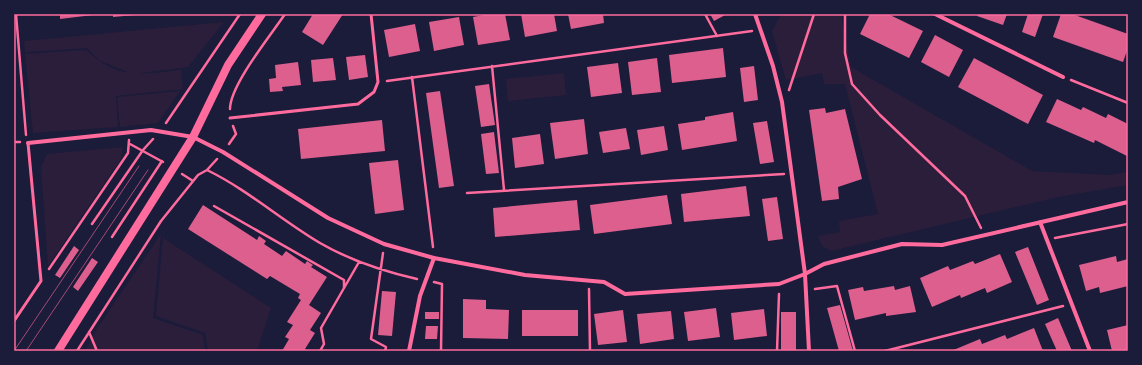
<svg xmlns="http://www.w3.org/2000/svg" width="1142" height="365" font-family="Commissioner,sans-serif">
	<style>
		.green { fill: #2a1e3b }
		.building { fill: #dd5f8e }
		.lines { fill: none; stroke-linecap: round; stroke-linejoin: round }
		.path { stroke: #ff6b9d; stroke-width: 2.5 }
		.service { stroke: #ff6b9d; stroke-width: 3 }
		.minor { stroke: #ff6b9d; stroke-width: 4 }
		.secondary { stroke: #ff6b9d; stroke-width: 8 }
		.tram { stroke: #a44b75; stroke-width: 1 }
		.neatline { fill: none; stroke: #ff6b9d; stroke-width: 1.5 }
	</style>
	<rect width="100%" height="100%" fill="#1b1b3a"/>
	<path class="green" d="M793 14H841L851 67 1032 171 1110 175 1128 172V185L1058 197 831 251 822 246 818 236 840 232 839 221 878 214 845 84H824L822 73 786 80 772 31 780 16Z
		M224 22 188 67 133 74 100 61 87 48 25 52 24 41Z
		M86 50C118 80 141 74 181 70L183 89 116 96 118 127 33 133 25 54Z
		M564 73 566 95 508 101 506 79Z
		M180 91 158 123 120 127 117 97Z
		M123 147 121 159 48 266 41 167 47 154Z
		M161 234 153 318 203 335 205 351H85L96 330Z
		M163 238 271 308 257 351H208L205 333 156 316Z"/>
	<path class="building" d="M60 14H93V15L60 19Z
		M113 14H135V15L113 17Z
		M313 14H343L323 45 302 32Z
		M489 14H505L510 40 478 45 473 17Z
		M521 14H554L557 31 525 37Z
		M568 14H603L604 23 571 29Z
		M710 14H727L714 21Z
		M870 14H888L923 31 909 58 860 34Z
		M978 14H1007L1003 25 977 16Z
		M1028 14H1043L1035 37 1022 32Z
		M1061 14H1072L1128 34V48L1123 62 1053 37Z
		M459 17 464 45 434 51 429 22Z
		M415 24 420 51 389 57 384 30Z
		M935 35 963 50 949 77 921 62Z
		M723 48 726 77 672 83 669 55Z
		M365 55 368 77 349 80 346 57Z
		M333 58 336 80 313 82 311 60Z
		M657 58 661 92 632 95 628 62Z
		M974 58 1043 95 1028 124 958 87Z
		M298 62 301 85 282 87 283 91 270 92 269 79 276 78 275 65Z
		M618 63 622 93 591 97 587 67Z
		M754 66 758 100 744 102 740 68Z
		M489 84 495 125 481 127 475 86Z
		M440 91 454 186 439 188 426 93Z
		M1057 99 1081 110 1083 107 1106 118 1108 114 1128 124 1127 156 1095 140 1094 143 1046 122Z
		M825 108 826 113 845 109 862 179 838 187 839 199 822 201 809 110Z
		M733 112 737 141 682 150 678 124 705 120V117Z
		M584 119 588 154 555 159 550 123Z
		M382 120 385 151 301 159 298 129Z
		M767 121 774 162 760 164 753 123Z
		M664 126 668 150 641 155 637 130Z
		M626 128 630 149 603 153 599 132Z
		M494 132 499 173 486 174 481 134Z
		M540 134 544 164 515 168 512 138Z
		M398 160 404 210 375 214 369 163Z
		M746 186 750 216 684 222 681 194Z
		M667 195 672 224 594 234 590 205Z
		M777 197 783 239 768 241 762 199Z
		M577 200 580 230 495 237 493 208Z
		M203 205 257 240 259 236 266 241 264 244 282 256 286 251 305 264 307 261 313 265 311 267 327 277 309 305 321 313 310 330 315 333 305 349 308 351H282L289 339 285 337 293 325 287 322 301 300 298 298 300 294 270 276 267 279 188 229Z
		M74 246 79 250 60 278 55 275Z
		M1028 247 1049 300 1037 305 1015 252Z
		M1000 254 1012 282 987 293 985 288 961 298 960 295 932 307 920 278 948 266 950 270 973 261 975 264Z
		M1116 256 1117 262 1128 259V286L1100 293 1099 287 1086 291 1079 265Z
		M92 258 98 262 78 291 73 287Z
		M894 286 895 290 910 286 916 312 886 316V313L855 320 848 290 863 287 864 291Z
		M382 291 396 292 392 336 378 335Z
		M463 299 486 300V309L509 310 508 339 463 338Z
		M840 305 853 351H839L827 308Z
		M716 308 720 337 688 341 684 312Z
		M764 309 767 336 734 340 731 313Z
		M522 310H578V336H522Z
		M623 310 627 342 598 345 594 314Z
		M671 311 674 339 640 344 637 314Z
		M425 312H439V319H425Z
		M781 312H796V351H781Z
		M1058 318 1072 351H1057L1045 324Z
		M1128 325V351H1112L1107 330Z
		M426 326H438L437 339H425Z
		M1034 328 1043 351H951L980 339 982 344 1005 335 1007 339Z"/>
	<g class="lines">
		<path class="path" d="M16 14 26 135
			M705 14 717 36
			M845 14V53L852 84 880 115 965 196 981 228
			M492 66 504 190
			M412 77 433 247
			M1071 80 1128 103
			M387 81 752 31
			M789 90 814 14
			M230 109C230 85 271 35 285 14
			M166 123 240 14
			M14 142H20
			M130 144 163 162
			M229 144 236 134 233 126
			M207 170C248 190 281 220 320 243 351 261 382 271 417 279
			M182 174 193 181
			M467 193 784 174
			M214 206 344 280V288
			M92 224 143 150 153 139
			M112 237 162 161
			M1055 238 1128 224
			M383 253 371 339 386 347 385 351
			M49 269 128 153 129 140
			M434 282 442 284 441 351
			M589 289 590 351
			M815 289 837 286 855 351
			M89 332 97 351
			M77 351 161 221 198 175 207 170 217 159
			M320 351 324 344 321 328 359 262
			M777 351 779 294
			M885 351 1063 306"/>
		<path class="service" d="M230 118 358 104 374 92 378 82 371 14
			M14 321 41 281 28 143"/>
		<path class="minor" d="M755 14 773 66 782 102 805 274 809 351
			M935 14 1063 77
			M28 143 151 130 193 137 223 152 328 218 384 244 434 258 525 275 604 282 625 294 779 284 805 274 824 264 902 244 942 245 1128 202
			M1040 222 1090 351
			M409 351 420 296 434 258"/>
		<path class="secondary" d="M58 351 193 137 228 65 262 14"/>
		<path class="tram" d="M14 351 139 166
			M26 351 148 170"/>
	</g>
	<rect width="1142" height="365" fill="none" stroke="#1b1b3a" stroke-width="30"/>
	<rect x="15" y="15" width="1112" height="335" class="neatline"/>
</svg>
